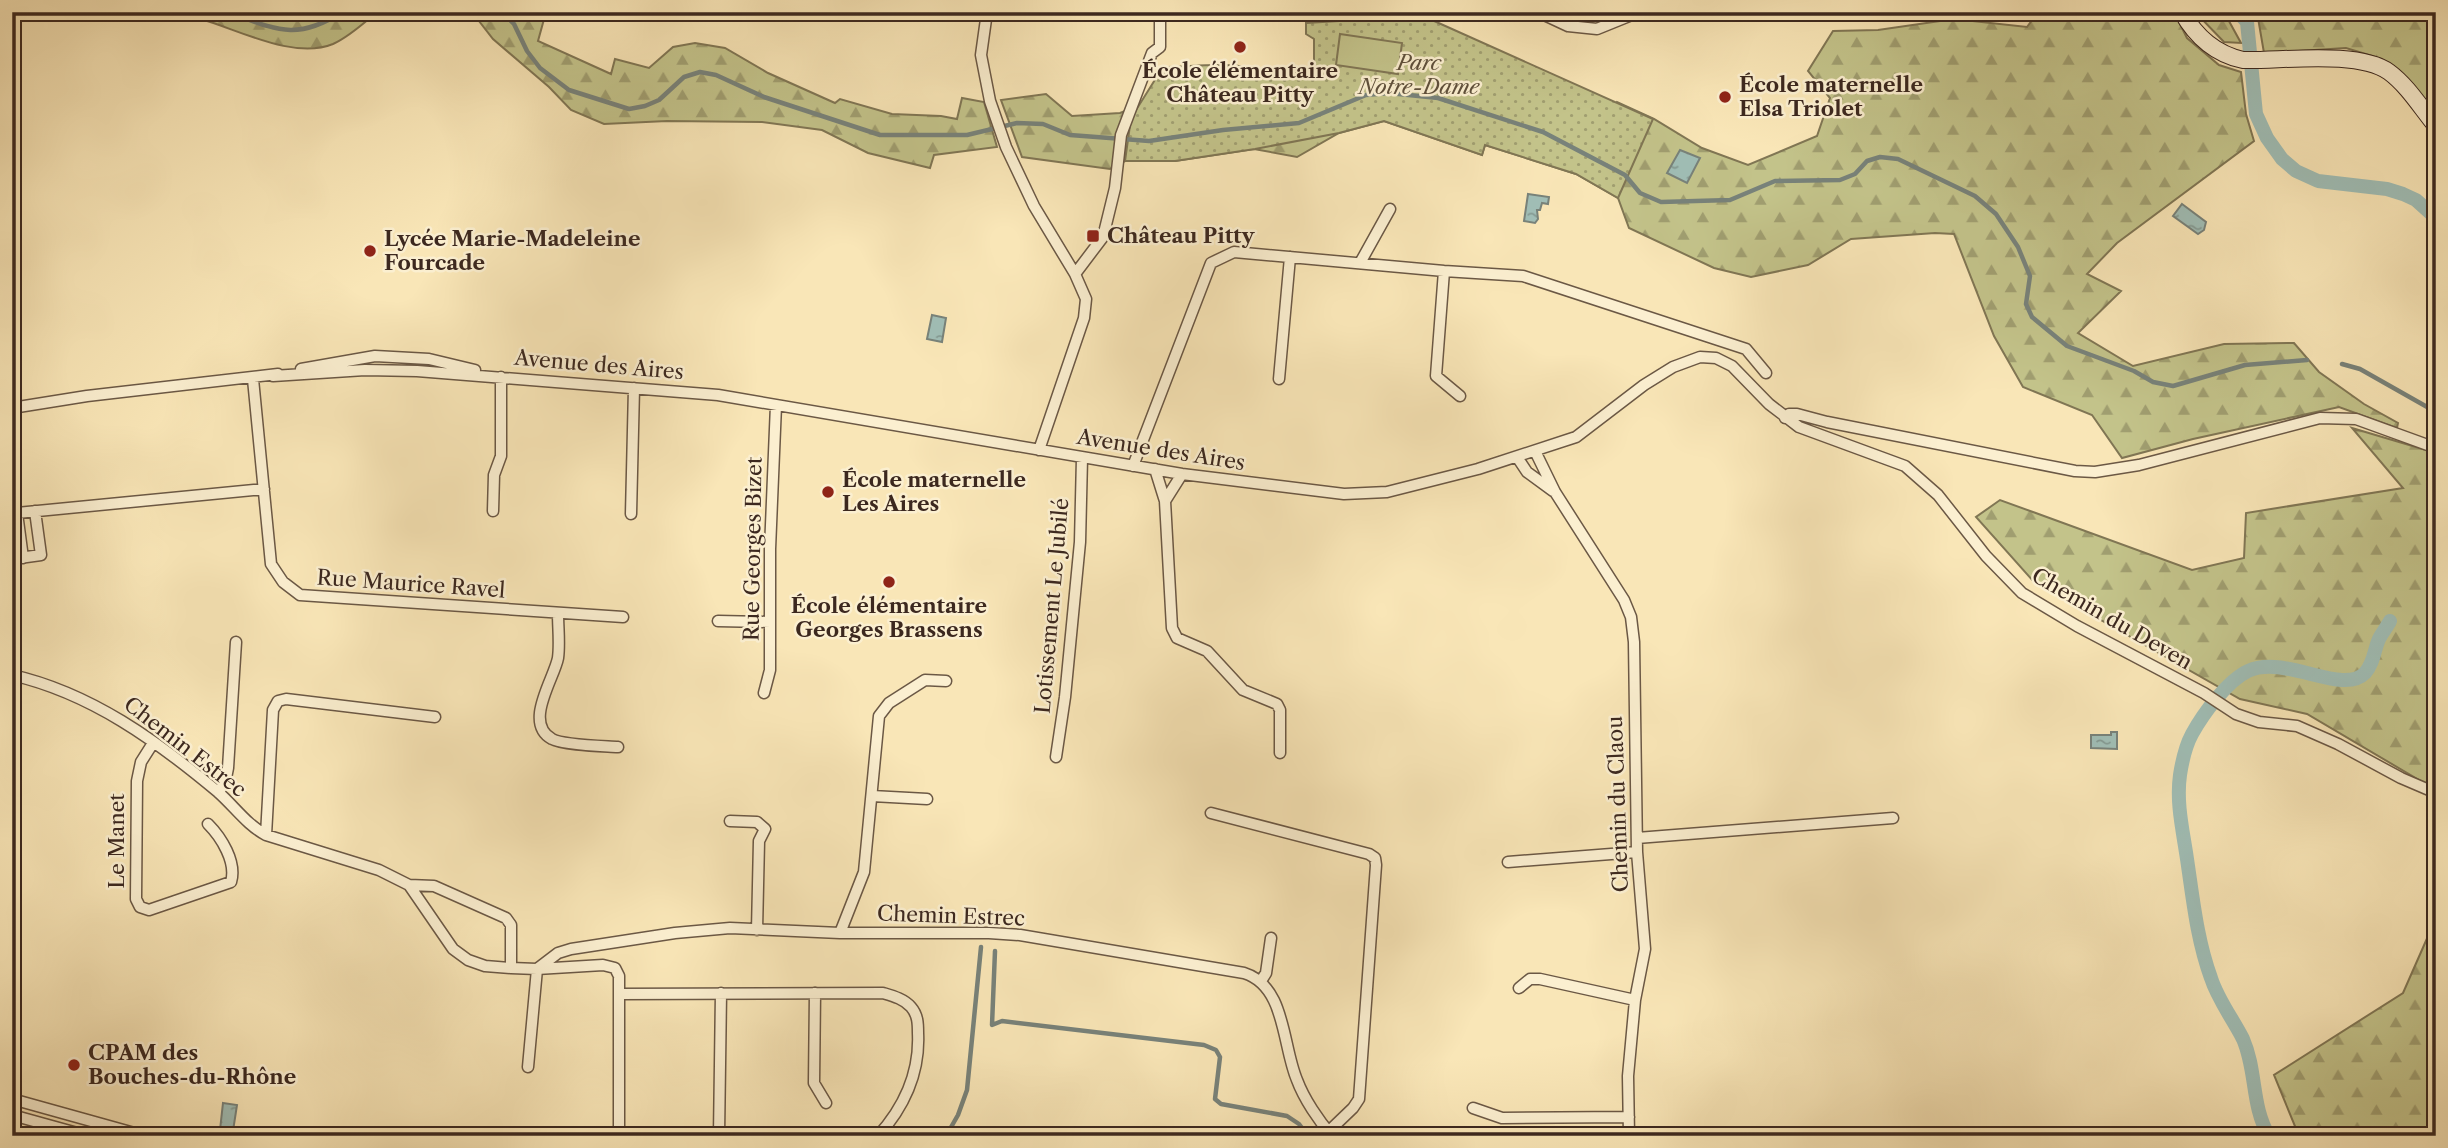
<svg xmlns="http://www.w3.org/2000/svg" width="2448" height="1148" font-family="'Libre Caslon Text',serif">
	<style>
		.forest { fill: url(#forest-firs); stroke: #807654; stroke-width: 2 }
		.garden { fill: url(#garden-dots); stroke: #807654; stroke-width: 2 }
		.pitch { fill: #c3c38a; stroke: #807654; stroke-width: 2 }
		.water { fill: url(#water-ripples); stroke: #78827a; stroke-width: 2 }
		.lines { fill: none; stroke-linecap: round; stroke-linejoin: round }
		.stream { stroke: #78827a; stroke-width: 4.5 }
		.canal { stroke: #a0beb6; stroke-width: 14 }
		.street-casing { stroke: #6b5845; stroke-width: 13 }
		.secondary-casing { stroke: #3c281f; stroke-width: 18 }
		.street { stroke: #fbefd0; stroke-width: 10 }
		.secondary { stroke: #fbefd0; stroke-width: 16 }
		.poi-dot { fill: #8f2418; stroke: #fbefd0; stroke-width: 2.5 }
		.labels { text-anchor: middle; stroke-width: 5; stroke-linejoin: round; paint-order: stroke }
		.park-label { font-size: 21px; font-style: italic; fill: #5e4f3a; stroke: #fbefd0 }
		.poi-label { font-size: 21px; font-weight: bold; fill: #3c281f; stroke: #fbefd0; text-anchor: start }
		.street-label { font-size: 21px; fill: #3c281f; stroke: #fbefd0 }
	</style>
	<defs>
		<pattern id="forest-firs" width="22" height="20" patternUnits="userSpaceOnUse" patternTransform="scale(1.75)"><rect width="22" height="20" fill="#c3c38a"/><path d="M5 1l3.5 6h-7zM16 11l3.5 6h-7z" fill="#a09e70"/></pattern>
		<pattern id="garden-dots" width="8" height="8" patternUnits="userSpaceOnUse" patternTransform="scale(1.75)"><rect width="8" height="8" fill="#c3c38a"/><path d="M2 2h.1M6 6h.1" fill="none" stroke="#a09e70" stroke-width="1.8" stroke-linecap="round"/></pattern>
		<pattern id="water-ripples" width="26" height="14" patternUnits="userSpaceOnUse" patternTransform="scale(1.75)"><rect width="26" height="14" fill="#a0beb6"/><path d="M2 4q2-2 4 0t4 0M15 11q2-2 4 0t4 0" fill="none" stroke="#849a93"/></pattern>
	</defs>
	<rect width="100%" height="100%" fill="#f9e6b7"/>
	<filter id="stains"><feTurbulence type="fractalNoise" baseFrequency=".00286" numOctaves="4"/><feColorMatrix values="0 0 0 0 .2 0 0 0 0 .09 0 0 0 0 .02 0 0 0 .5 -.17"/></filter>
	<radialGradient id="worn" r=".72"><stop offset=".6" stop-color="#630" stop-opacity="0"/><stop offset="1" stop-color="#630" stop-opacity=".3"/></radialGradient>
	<path class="forest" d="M12 12H85L58 18 12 20Z
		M163 12H377C364 23 349 37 333 44 294 60 239 30 201 19 189 16 176 15 163 12Z
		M472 12H546L538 41 611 74 615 59 649 68 673 47 695 43 725 48 768 73 835 103 840 99 892 114 941 116 957 119 962 98 984 102 997 147 934 155 930 168 868 153 822 130 762 122 667 121 604 124 571 110 549 87 493 39Z
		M2038 12H2174L2187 38 2219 65 2241 72 2246 114 2254 141 2117 243 2087 274 2121 291 2078 333 2133 366 2224 344 2294 343 2319 372 2364 404 2398 423 2397 428 2339 407 2193 439 2122 458 2092 415 2023 387 1994 336 1954 234 1935 233 1851 239 1808 265 1751 277 1714 268 1629 228 1618 198 1576 174 1485 145 1482 155 1384 121 1339 133 1297 157 1254 149 1175 161H1125L1110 169 1022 157 1001 100 1046 94 1072 116 1120 113 1169 94 1597 137 1617 102 1654 119 1702 148 1748 165 1817 136 1830 98 1808 71 1833 31 1878 30 1954 19 2027 27Z
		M2195 12H2224L2241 43 2224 42Z
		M2257 12H2436V116L2382 59 2346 48 2264 53Z
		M2352 428 2436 453V790L2307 714 2240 699 2034 582 1976 517 2000 500 2192 570 2244 558 2246 513 2403 488Z
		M2436 918V1136H2299L2274 1075 2403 993Z"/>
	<path class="garden" d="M1423 16 1653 119 1618 198 1576 174 1485 145 1482 155 1384 121 1339 133 1255 149 1175 161H1125L1131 118 1163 67C1187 67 1215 63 1239 66 1272 70 1279 79 1314 67V39L1306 34V23Z"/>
	<path class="pitch" d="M1340 34 1402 43 1398 74 1336 65Z"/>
	<path class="water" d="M1680 150 1700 158 1687 183 1667 173Z
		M1528 194 1549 197 1548 204 1542 203 1540 210H1537L1538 219 1535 223 1524 221Z
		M2182 204 2206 222 2204 230 2198 234 2173 216Z
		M932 315 946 318 942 342 927 339Z
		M2111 732H2117V749L2091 748V735H2111Z
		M223 1103 237 1105 233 1131 220 1130Z"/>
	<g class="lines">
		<path class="stream" d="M228 12C275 29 296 42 342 12
			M502 12 514 24 527 51 540 68 569 90 629 109 645 106 659 100 684 77 700 72 716 75 764 97 880 135H967L1017 123 1043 124 1070 135 1149 141 1223 130 1299 123 1366 95 1389 93 1438 98 1543 132 1625 175 1640 193 1661 202 1730 200 1775 181 1840 180 1855 174 1867 161 1880 157 1898 159 1975 196 1996 214 2018 247 2030 276 2026 304 2032 317 2067 346 2134 371 2153 382 2173 386 2245 365 2307 360
			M2342 364 2360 369 2436 412
			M995 951 992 1025 1002 1021 1204 1045 1216 1050 1220 1057 1215 1099 1221 1104 1287 1116 1299 1124 1308 1136
			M946 1136 958 1115 967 1090 981 947"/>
		<path class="canal" d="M2238 12 2247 22 2256 114 2267 138 2282 159 2296 171 2318 181 2387 189 2403 194 2416 200 2436 218
			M2269 1136C2251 1106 2257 1071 2243 1039 2233 1019 2218 1000 2211 978 2197 940 2193 899 2187 859 2183 831 2176 803 2180 775 2182 762 2186 745 2192 734 2203 714 2227 681 2248 671 2285 654 2343 696 2365 673 2374 663 2374 650 2379 639 2382 633 2387 627 2390 621"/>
		<defs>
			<path id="street" d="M987 12 981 55 990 101 1006 147 1034 206 1075 274 1086 299 1084 318 1039 450
				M1538 12 1568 26 1597 29 1639 12
				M1360 263 1390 209
				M1444 271 1436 376 1460 396
				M1075 274 1103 237 1115 188 1121 135 1152 53 1160 47V12
				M301 369 375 356 429 359 475 370
				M273 376 365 370 417 371 718 395 1182 474 1344 494 1387 492 1478 469 1576 437 1644 385 1673 367 1700 357 1716 358 1732 366 1769 404 1799 427 1905 466 1938 495 1986 556 2022 593 2077 626 2204 693 2236 714 2259 722 2297 726 2338 744 2401 778 2436 793
				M253 379 271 564 283 582 300 595 623 617
				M1279 379 1290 257
				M12 408 87 396 278 374
				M1785 418 1789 414H1797L1827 422 2075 471 2095 472 2139 465 2320 418 2356 419 2436 448
				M1535 451 1555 492 1624 600 1631 617 1634 642 1637 852 1645 949 1635 1000 1628 1076 1629 1136
				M1517 457 1527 472 1553 491
				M1133 466 1211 263 1234 252 1444 271 1523 276 1746 349 1766 373
				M1155 469 1165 501 1182 474
				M1165 501 1172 628 1177 638 1207 651 1243 690 1277 704 1280 710V753
				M493 511 494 475 501 456V377
				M631 514 634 388
				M23 558 17 513 264 489
				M12 559 41 555 35 511
				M558 613C558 628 560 644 558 658 554 679 523 723 552 739 562 745 604 746 618 747
				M718 621 770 622
				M12 675C91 693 157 741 218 792 234 806 247 825 266 835L379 870 409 885 453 949 468 960 485 966 511 968 537 969 603 965 615 968 619 976V1136
				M764 693 770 670V549L776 405
				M153 743 141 762 137 781 136 899 140 907 149 910 231 882C237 862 221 837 208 824
				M1056 757 1065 697 1080 542 1082 458
				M219 793 226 778 228 768 236 642
				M872 796 927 799
				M1211 813 1369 854 1375 858 1376 865 1359 1099 1353 1108 1328 1132
				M730 821 757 822 765 829 759 841 757 930
				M266 835 273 710 278 701 286 699 435 717
				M1637 838 1893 818
				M1508 862 1637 852
				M409 885 434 886 506 918 511 925V968
				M840 933 864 872 879 716 889 703 925 680 946 681
				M537 969 558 953 571 949 675 933 730 928 840 933H989L1020 935 1244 973C1286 986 1282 1045 1297 1080 1304 1099 1319 1121 1332 1136
				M1261 981 1266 973 1271 938
				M1519 988 1530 979H1540L1635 1000
				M815 993 814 1083 826 1103
				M619 994 883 993C893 996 904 999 911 1007 918 1015 918 1024 918 1033 920 1073 905 1106 878 1136
				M528 1067 537 969
				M12 1099 145 1136
				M1473 1108 1502 1118 1629 1117
				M12 1115 88 1136
				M719 1136 721 993"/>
			<path id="secondary" d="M2182 12C2196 37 2215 54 2243 60 2282 61 2358 50 2389 72 2408 86 2421 108 2436 126"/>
		</defs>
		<use href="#street" class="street-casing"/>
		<use href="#secondary" class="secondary-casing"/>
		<use href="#street" class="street"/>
		<use href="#secondary" class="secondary"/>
	</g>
	<g class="poi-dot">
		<circle cx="1240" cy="47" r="7"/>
		<circle cx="1725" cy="97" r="7"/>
		<rect x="1086" y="229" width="14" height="14" rx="3.5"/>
		<circle cx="370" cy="251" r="7"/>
		<circle cx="828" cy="492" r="7"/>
		<circle cx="889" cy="582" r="7"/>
		<circle cx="74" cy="1065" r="7"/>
	</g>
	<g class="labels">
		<g class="park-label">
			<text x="1419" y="70">Parc<tspan x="1419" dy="24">Notre-Dame</tspan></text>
		</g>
		<g class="poi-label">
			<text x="1240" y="78" text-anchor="middle">École élémentaire<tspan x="1240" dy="24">Château Pitty</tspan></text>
			<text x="1739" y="92">École maternelle<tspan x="1739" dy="24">Elsa Triolet</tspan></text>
			<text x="1107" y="243">Château Pitty</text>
			<text x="384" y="246">Lycée Marie-Madeleine<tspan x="384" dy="24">Fourcade</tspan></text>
			<text x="842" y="487">École maternelle<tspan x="842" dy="24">Les Aires</tspan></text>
			<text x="889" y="613" text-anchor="middle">École élémentaire<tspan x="889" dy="24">Georges Brassens</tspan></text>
			<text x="88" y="1060">CPAM des<tspan x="88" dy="24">Bouches-du-Rhône</tspan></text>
		</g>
		<g class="street-label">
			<text transform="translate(599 365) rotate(5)" y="7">Avenue des Aires</text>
			<text transform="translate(1161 450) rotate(9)" y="7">Avenue des Aires</text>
			<text transform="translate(753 549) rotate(-89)" y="7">Rue Georges Bizet</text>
			<text transform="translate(411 584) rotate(4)" y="7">Rue Maurice Ravel</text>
			<text transform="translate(1052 606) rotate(-85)" y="7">Lotissement Le Jubilé</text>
			<text transform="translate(2112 619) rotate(30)" y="7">Chemin du Deven</text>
			<text transform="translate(185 747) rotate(38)" y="7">Chemin Estrec</text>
			<text transform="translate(1618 804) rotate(-92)" y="7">Chemin du Claou</text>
			<text transform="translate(117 841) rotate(-90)" y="7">Le Manet</text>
			<text transform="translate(951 916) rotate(2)" y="7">Chemin Estrec</text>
		</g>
	</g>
	<rect width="2448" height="1148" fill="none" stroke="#f9e6b7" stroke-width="42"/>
	<rect x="14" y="14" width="2420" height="1120" fill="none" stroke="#3c281f" stroke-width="3.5"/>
	<rect x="21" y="21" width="2406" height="1106" fill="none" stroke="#3c281f" stroke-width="2"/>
	<rect width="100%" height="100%" filter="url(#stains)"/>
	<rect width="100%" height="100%" fill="url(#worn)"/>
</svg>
